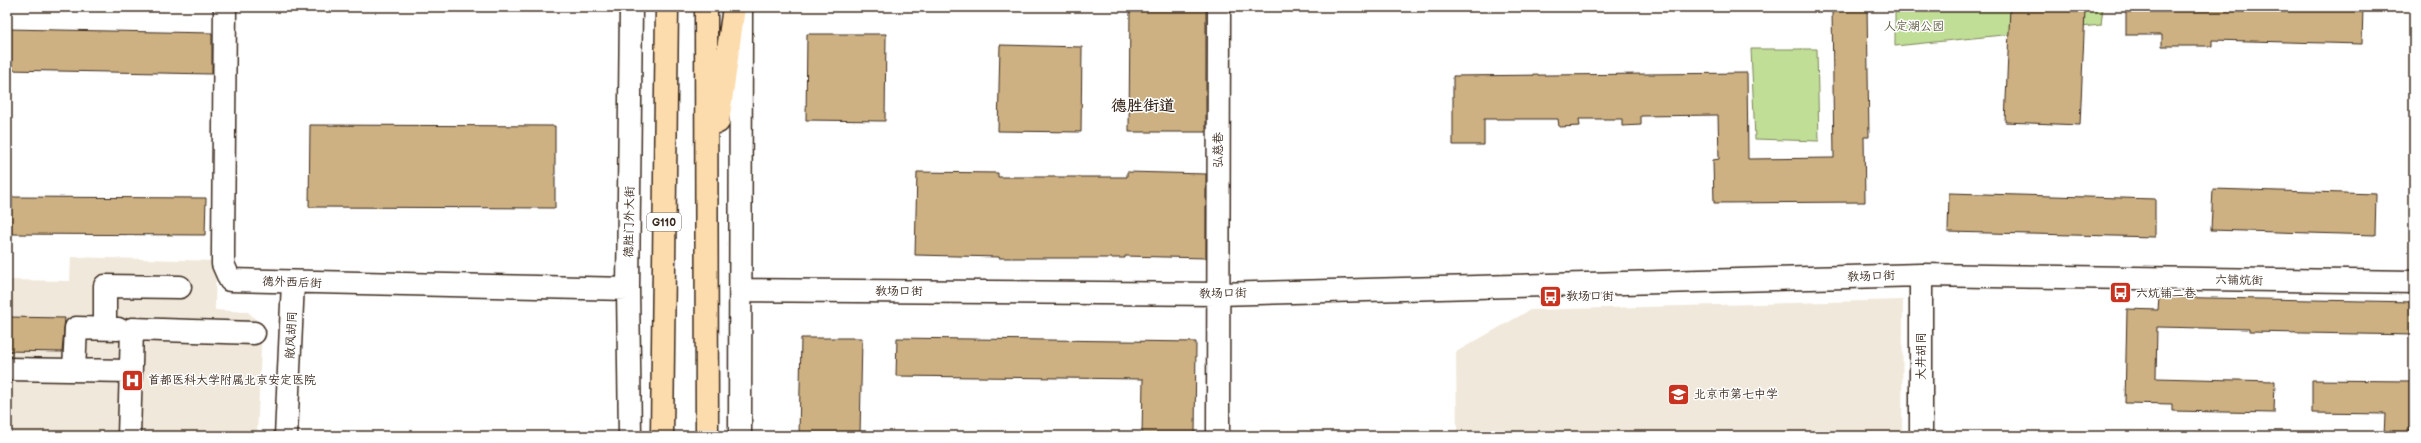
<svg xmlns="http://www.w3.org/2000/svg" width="2421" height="443" font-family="'Balsamiq Sans','LXGW WenKai TC',sans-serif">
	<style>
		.built { fill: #f0e8da }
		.green { fill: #c0de96; stroke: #7e845a }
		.building { fill: #cdb182; stroke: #3b2a1e }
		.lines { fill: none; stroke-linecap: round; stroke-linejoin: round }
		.minor-casing { stroke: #3b2a1e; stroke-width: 25 }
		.highway-casing { stroke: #3b2a1e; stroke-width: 25 }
		.minor { stroke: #fff; stroke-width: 22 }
		.highway { stroke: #fcdcac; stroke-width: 22 }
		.labels { text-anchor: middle; stroke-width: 3; stroke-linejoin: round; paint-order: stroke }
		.shield { fill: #fff; stroke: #766a62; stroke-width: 1 }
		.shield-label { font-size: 11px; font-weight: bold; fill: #3b2a1e }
		.park-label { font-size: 12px; fill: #5c573c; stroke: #fff }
		.street-label { font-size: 12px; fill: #3b2a1e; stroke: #fff }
		.poi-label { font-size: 12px; fill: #3b2a1e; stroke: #fff; text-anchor: start }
		.district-label { font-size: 16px; font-weight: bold; fill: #3b2a1e; stroke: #fff }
	</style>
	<rect width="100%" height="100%" fill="#fff"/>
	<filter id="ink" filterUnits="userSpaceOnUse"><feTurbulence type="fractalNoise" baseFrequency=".025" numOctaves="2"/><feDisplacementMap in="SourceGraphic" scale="8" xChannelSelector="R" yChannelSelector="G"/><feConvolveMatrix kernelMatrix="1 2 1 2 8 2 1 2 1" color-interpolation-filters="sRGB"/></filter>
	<g filter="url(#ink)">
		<path class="built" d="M71 257 216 261 215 310 248 312 262 325 257 436H7V280L70 281Z
			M1903 300 1902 436H1457L1456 352 1530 310Z"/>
		<path class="green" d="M1895 7H2103L2101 25 1895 46Z
			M1751 49H1817L1819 141 1755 139Z"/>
		<path class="building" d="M1130 7H1206V132H1129Z
			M1832 7H1867L1869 137H1864L1865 202 1714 203 1713 160 1719 159 1718 115 1641 116V125L1622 126V119H1579L1580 126 1559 127 1558 119H1484V145H1453V76L1747 73 1748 159 1834 158Z
			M2126 7H2363L2362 44 2212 40V46H2162V35H2126Z
			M2010 8 2085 11 2080 125 2005 122Z
			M7 29 212 33V74L7 70Z
			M807 34H886L885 121 806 120Z
			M1000 45 1082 47 1081 132 998 131Z
			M310 125 555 126V208L309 207Z
			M917 172 998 173V177H1127V172L1206 174V258L1125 256V258H999V257L915 255Z
			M2213 189 2376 194 2375 235 2211 230Z
			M1949 193 2155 199V237L1948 232Z
			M7 197 206 198 205 235 7 234Z
			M2159 297 2414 302V335L2249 332V329L2157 327 2156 378 2275 381 2274 413 2172 411V404L2125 403 2127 309 2158 310Z
			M7 317 65 318 62 352 7 351Z
			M801 338H862L860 436H799Z
			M897 338 1196 342 1195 436H1142L1143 379 896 376Z
			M2312 380 2410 381V436H2384L2385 414 2312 413Z"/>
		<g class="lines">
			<defs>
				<path id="minor" d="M225 7 223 248V264L230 280 628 289
					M1921 275V436
					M741 290 1217 294 1921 275 2414 282
					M105 328V286L180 287
					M7 369 131 371
					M74 370 76 328 118 329
					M129 436 132 329 254 333
					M286 436 293 282
					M630 436 628 289 631 7
					M740 436 741 9
					M1218 436 1219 7"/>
				<path id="highway" d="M706 7 707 436
					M718 122 734 7
					M662 436 667 7"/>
			</defs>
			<use href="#minor" class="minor-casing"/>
			<use href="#highway" class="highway-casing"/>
			<use href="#minor" class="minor"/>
			<use href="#highway" class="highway"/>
		</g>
	</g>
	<defs>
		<symbol id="bus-square" viewBox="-11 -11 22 22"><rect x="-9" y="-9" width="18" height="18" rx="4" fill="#c8321e" stroke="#fff"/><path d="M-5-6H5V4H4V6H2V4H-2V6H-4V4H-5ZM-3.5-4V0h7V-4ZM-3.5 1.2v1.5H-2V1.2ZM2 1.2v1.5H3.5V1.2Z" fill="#fff"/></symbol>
		<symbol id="hospital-square" viewBox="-11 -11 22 22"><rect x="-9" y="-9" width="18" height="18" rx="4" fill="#c8321e" stroke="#fff"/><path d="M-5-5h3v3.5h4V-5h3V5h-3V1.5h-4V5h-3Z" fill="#fff"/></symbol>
		<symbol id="school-square" viewBox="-11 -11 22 22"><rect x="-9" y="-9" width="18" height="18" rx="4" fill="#c8321e" stroke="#fff"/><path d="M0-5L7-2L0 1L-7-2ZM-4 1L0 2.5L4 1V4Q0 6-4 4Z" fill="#fff"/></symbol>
	</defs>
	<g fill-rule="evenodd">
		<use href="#bus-square" x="2108" y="280" width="25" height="25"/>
		<use href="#bus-square" x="1538" y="284" width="25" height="25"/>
		<use href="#hospital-square" x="120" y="368" width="25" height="25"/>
		<use href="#school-square" x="1666" y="382" width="25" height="25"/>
	</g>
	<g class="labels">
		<rect class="shield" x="647" y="213" width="34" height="18" rx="3"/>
		<g class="shield-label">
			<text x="664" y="226">G110</text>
		</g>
		<g class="park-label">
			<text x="1914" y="30">人定湖公园</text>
		</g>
		<g class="street-label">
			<text transform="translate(1218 150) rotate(-90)" y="4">弘慈巷</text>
			<text transform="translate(629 222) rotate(-89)" y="4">德胜门外大街</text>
			<text transform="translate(1871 276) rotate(-2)" y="4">教场口街</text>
			<text transform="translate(2239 280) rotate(1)" y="4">六铺炕街</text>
			<text transform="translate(292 282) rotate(2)" y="4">德外西后街</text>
			<text x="899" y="295">教场口街</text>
			<text transform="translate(1223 293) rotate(-1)" y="4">教场口街</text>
			<text transform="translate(291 335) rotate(-87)" y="4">敞风胡同</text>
			<text transform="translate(1921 356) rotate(-90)" y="4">大井胡同</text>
		</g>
		<g class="poi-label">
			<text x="2136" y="297">六炕铺二巷</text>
			<text x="1566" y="300">教场口街</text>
			<text x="148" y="384">首都医科大学附属北京安定医院</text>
			<text x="1694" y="398">北京市第七中学</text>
		</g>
		<g class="district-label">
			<text x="1143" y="111">德胜街道</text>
		</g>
	</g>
	<rect width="2421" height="443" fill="none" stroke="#fff" stroke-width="24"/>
	<rect x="12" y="12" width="2397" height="419" fill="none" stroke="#3b2a1e" stroke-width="1.5" filter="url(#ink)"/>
</svg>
